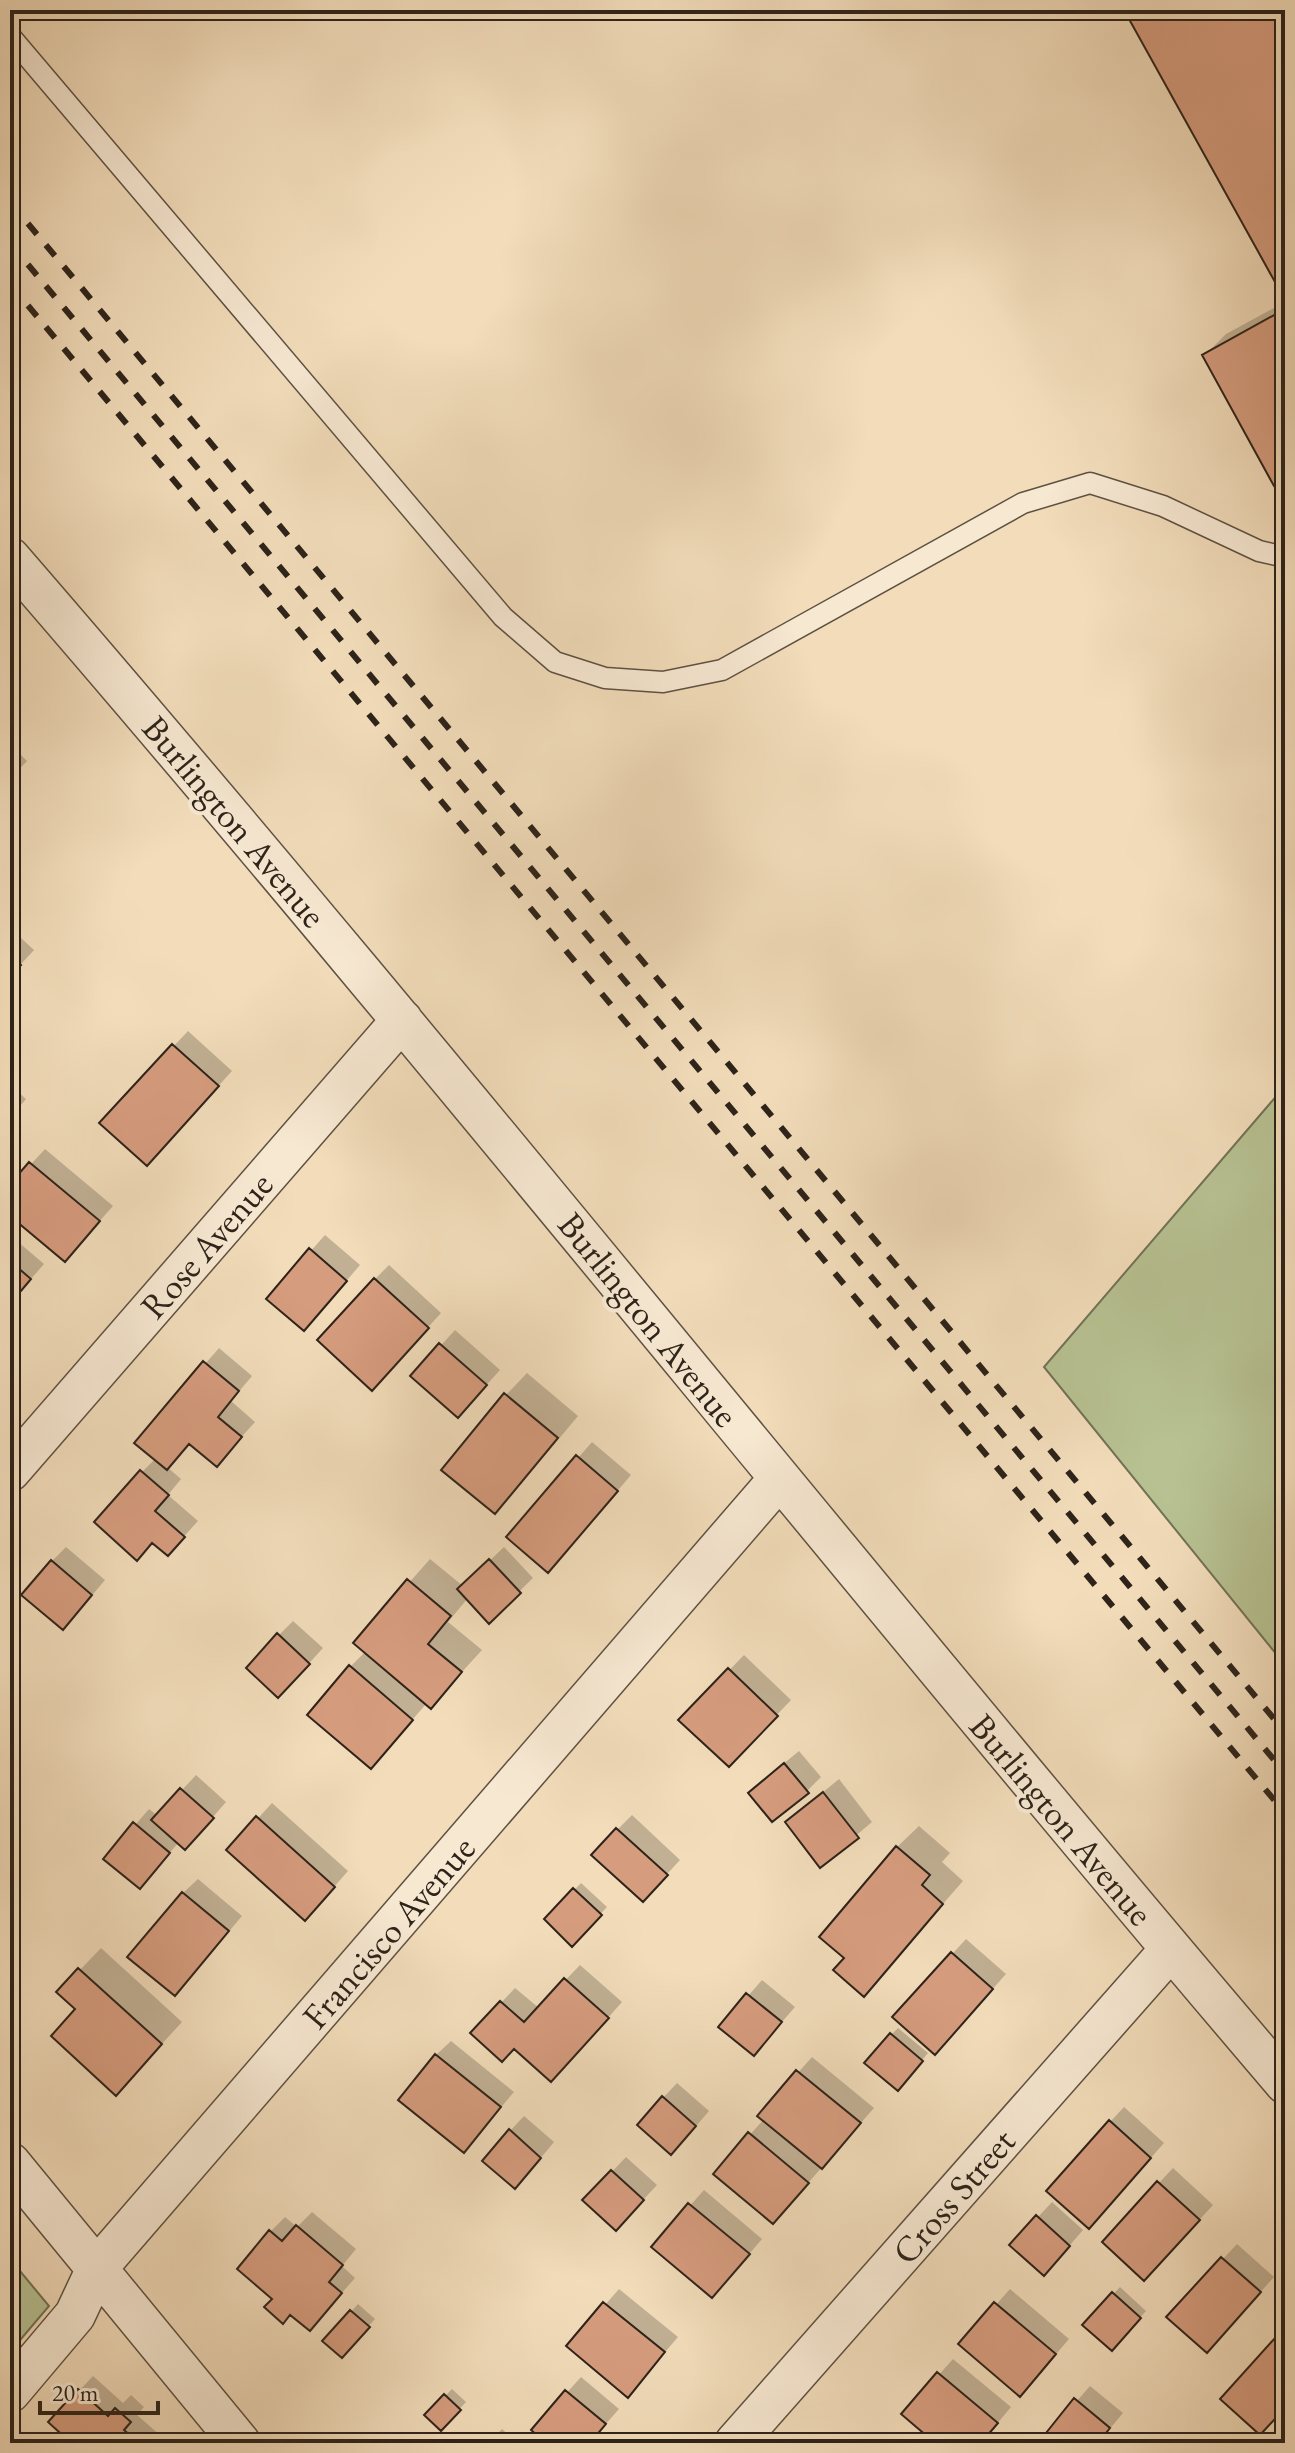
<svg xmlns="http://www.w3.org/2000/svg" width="1295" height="2453" font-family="'EB Garamond',serif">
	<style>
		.green { fill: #b7c192; stroke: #727256; stroke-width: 2 }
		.shadow { fill: #0003 }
		.building { fill: #d69c7e; stroke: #2d231a; stroke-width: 2 }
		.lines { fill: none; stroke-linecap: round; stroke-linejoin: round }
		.service-casing { stroke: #5e5142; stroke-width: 23 }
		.minor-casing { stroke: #5e5142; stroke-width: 43 }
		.service { stroke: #f7e8d2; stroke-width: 20 }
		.minor { stroke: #f7e8d2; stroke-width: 40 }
		.rail { stroke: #2d231a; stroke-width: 6; stroke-dasharray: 14 14; stroke-linecap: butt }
		.labels { text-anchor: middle; stroke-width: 8; stroke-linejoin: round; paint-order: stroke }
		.street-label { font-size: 36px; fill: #2d231a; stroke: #f7e8d2 }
	</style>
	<rect width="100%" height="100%" fill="#f2dcba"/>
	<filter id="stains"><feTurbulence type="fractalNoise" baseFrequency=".0025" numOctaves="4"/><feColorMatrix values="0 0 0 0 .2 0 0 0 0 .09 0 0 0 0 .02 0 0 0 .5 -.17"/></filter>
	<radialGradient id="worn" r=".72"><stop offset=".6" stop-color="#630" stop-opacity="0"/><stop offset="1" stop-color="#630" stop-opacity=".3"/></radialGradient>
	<path class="green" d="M1285 1086V1665L1044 1367Z
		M10 2259 49 2306 10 2352Z"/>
	<path class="shadow" d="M1285 302V477L1204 356 1226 334Z
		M10 744 27 761 10 779Z
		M10 928 34 950 10 976Z
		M188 1031 232 1071 161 1149 102 1122Z
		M10 1085 26 1099 10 1118Z
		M45 1149 113 1206 65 1260 10 1213V1187Z
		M10 1235 44 1264 10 1303Z
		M325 1235 360 1265 318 1314 269 1298Z
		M389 1265 441 1313 386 1374 375 1279Z
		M455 1330 500 1370 472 1401 413 1376Z
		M219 1348 252 1376 231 1401 255 1422 217 1464 190 1442 167 1467 181 1479 168 1495 198 1521 168 1554 142 1472 156 1458 137 1442Z
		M527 1373 578 1416 516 1490 494 1512 506 1395Z
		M592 1442 631 1475 562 1556 509 1537Z
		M66 1547 105 1580 77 1613 52 1561Z
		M504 1547 533 1578 489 1621 468 1598 448 1622 482 1650 431 1706 427 1703 371 1767 350 1667 366 1651 356 1643 430 1559 463 1586Z
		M293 1621 323 1648 293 1681 279 1635Z
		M744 1655 791 1700 729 1765 681 1720Z
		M799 1751 821 1777 807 1791 765 1779Z
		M196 1775 226 1802 199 1833 179 1842 140 1887 106 1859 149 1809 158 1816Z
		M839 1779 872 1822 821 1865 787 1822Z
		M272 1803 348 1871 319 1904 229 1850Z
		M632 1815 680 1860 657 1885 617 1830Z
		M919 1826 950 1853 942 1862 963 1881 864 1994 847 1957 897 1847Z
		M198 1879 242 1916 189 1979 183 1893Z
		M581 1883 607 1907 572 1944 546 1919Z
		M966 1939 1006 1974 949 2038 895 2016Z
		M101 1948 182 2022 137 2071 59 1992Z
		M580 1965 622 2002 566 2065 473 2033 515 1988 539 2008Z
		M762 1980 795 2007 754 2054 721 2027Z
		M898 2028 928 2053 904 2082 891 2035Z
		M451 2041 514 2092 464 2151 436 2055Z
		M812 2057 874 2108 787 2207 716 2173 764 2119 760 2115Z
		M677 2083 709 2111 686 2138 663 2098Z
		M1124 2107 1164 2143 1103 2212 1110 2122Z
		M524 2116 554 2142 529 2172 510 2131Z
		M626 2157 657 2185 630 2214 585 2200Z
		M1173 2168 1213 2205 1159 2264V2183Z
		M704 2190 762 2239 726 2281 654 2246Z
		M1052 2202 1083 2230 1058 2259 1012 2245Z
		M312 2212 356 2249 342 2266 355 2278 310 2329 270 2232 285 2217 297 2227Z
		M1237 2244 1274 2277 1221 2336 1169 2317Z
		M1120 2287 1146 2311 1118 2342 1085 2324Z
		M619 2289 678 2337 628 2395 569 2346Z
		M1010 2289 1069 2339 1034 2380 961 2344Z
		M358 2304 375 2319 342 2355 325 2341Z
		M1285 2331V2407L1223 2399 1277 2339Z
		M953 2359 1011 2407 981 2443H938L904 2414Z
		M93 2376 123 2403 131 2395 144 2407 137 2415 169 2443H54L63 2434 79 2391Z
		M581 2377 619 2409 589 2443H549L533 2430Z
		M1090 2386 1123 2413 1098 2443H1040Z
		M452 2389 466 2402 441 2429 427 2415Z
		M502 2429 518 2443H488Z"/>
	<path class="building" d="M1124 10H1285V300Z
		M1285 309V480L1274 486 1202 355Z
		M10 955 21 965 10 977Z
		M172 1044 219 1086 147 1166 99 1123Z
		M29 1162 100 1221 65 1262 10 1216V1184Z
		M309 1248 347 1281 304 1331 266 1299Z
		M10 1261 31 1279 10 1304Z
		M374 1278 429 1328 372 1391 317 1340Z
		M439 1343 487 1385 458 1418 410 1376Z
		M203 1361 239 1391 218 1417 242 1437 217 1467 189 1444 167 1470 134 1443Z
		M504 1393 558 1438 495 1514 441 1470Z
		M576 1455 618 1491 548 1573 506 1537Z
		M140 1470 169 1495 155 1511 185 1537 168 1556 152 1543 137 1561 94 1522Z
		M489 1559 521 1593 489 1624 457 1589Z
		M51 1560 92 1595 63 1630 21 1595Z
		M407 1579 451 1616 428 1644 462 1672 431 1709 353 1643Z
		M277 1633 310 1664 278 1698 246 1668Z
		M349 1665 413 1720 371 1769 307 1715Z
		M728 1668 778 1716 729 1767 678 1720Z
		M784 1763 809 1793 772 1822 748 1793Z
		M180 1788 214 1818 185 1850 151 1820Z
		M823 1792 859 1838 820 1868 785 1822Z
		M256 1816 335 1887 305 1921 226 1850Z
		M133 1822 170 1853 140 1889 103 1859Z
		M616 1828 668 1875 643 1902 591 1855Z
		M896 1846 930 1875 922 1885 943 1904 864 1997 833 1970 844 1958 819 1937Z
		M573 1888 602 1915 572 1947 544 1919Z
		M182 1892 229 1931 175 1996 127 1957Z
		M951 1952 993 1989 935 2055 892 2017Z
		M78 1968 162 2044 116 2096 51 2036 75 2009 56 1992Z
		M564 1978 609 2018 551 2082 514 2049 502 2062 470 2033 500 2001 524 2022Z
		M746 1993 782 2022 754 2056 718 2027Z
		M890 2033 923 2061 898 2091 864 2063Z
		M435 2054 501 2107 464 2153 398 2100Z
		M796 2070 861 2123 822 2169 757 2116Z
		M662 2096 696 2126 671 2155 637 2125Z
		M1109 2120 1151 2158 1089 2229 1046 2191Z
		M509 2129 541 2158 515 2189 482 2161Z
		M748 2132 809 2183 773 2224 713 2174Z
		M611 2170 644 2200 616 2231 582 2200Z
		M1157 2181 1200 2220 1144 2281 1102 2242Z
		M688 2203 750 2254 712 2298 651 2247Z
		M1036 2215 1070 2246 1044 2276 1009 2245Z
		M296 2225 343 2265 329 2282 342 2293 310 2331 290 2315 283 2324 264 2307 272 2299 237 2269 269 2230 282 2241Z
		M1221 2257 1261 2292 1207 2353 1166 2317Z
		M1112 2292 1141 2318 1112 2351 1082 2325Z
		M603 2302 665 2352 628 2398 566 2346Z
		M994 2302 1056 2354 1020 2397 958 2344Z
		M350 2310 370 2327 342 2358 322 2341Z
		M1275 2338 1285 2346V2408L1260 2435 1220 2399Z
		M937 2372 998 2423 981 2443H935L901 2414Z
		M78 2389 108 2416 115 2408 131 2422 124 2430 139 2443H71L48 2422Z
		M565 2390 606 2424 590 2443H546L531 2430Z
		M444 2394 461 2410 441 2431 424 2415Z
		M1074 2398 1110 2428 1098 2443H1058L1046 2433Z"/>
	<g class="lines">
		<defs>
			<path id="service" d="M10 36 503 617 555 662 605 678 663 682 722 670 1023 503 1090 483 1163 506 1259 551 1285 557"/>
			<path id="minor" d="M10 558C444 1059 855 1579 1285 2083
				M10 1471 402 1020
				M10 2163 240 2443
				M10 2392 75 2315 97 2268 779 1479
				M735 2443 1171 1949"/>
		</defs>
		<use href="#service" class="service-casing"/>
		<use href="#minor" class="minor-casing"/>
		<use href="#service" class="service"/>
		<use href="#minor" class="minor"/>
		<path class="rail" d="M10 202 1285 1732
			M10 243 1285 1773
			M10 284 1285 1813"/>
	</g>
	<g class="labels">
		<g class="street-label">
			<text transform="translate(235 821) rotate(50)" y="13">Burlington Avenue</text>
			<text transform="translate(206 1245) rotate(-49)" y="13">Rose Avenue</text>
			<text transform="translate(649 1319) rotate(51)" y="13">Burlington Avenue</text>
			<text transform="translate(1062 1819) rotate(50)" y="13">Burlington Avenue</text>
			<text transform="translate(388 1932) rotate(-49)" y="13">Francisco Avenue</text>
			<text transform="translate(953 2196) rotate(-49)" y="13">Cross Street</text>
		</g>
	</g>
	<rect width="1295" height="2453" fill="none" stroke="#f2dcba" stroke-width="40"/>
	<rect x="12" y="12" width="1271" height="2429" fill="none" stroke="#2d231a" stroke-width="4"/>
	<rect x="20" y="20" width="1255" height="2413" fill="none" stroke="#2d231a" stroke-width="2"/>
	<path d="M40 2401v12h118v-12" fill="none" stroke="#2d231a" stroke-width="4"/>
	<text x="52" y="2401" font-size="24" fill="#2d231a" stroke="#f7e8d2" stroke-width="6" paint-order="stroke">20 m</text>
	<rect width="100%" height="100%" filter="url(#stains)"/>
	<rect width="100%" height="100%" fill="url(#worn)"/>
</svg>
